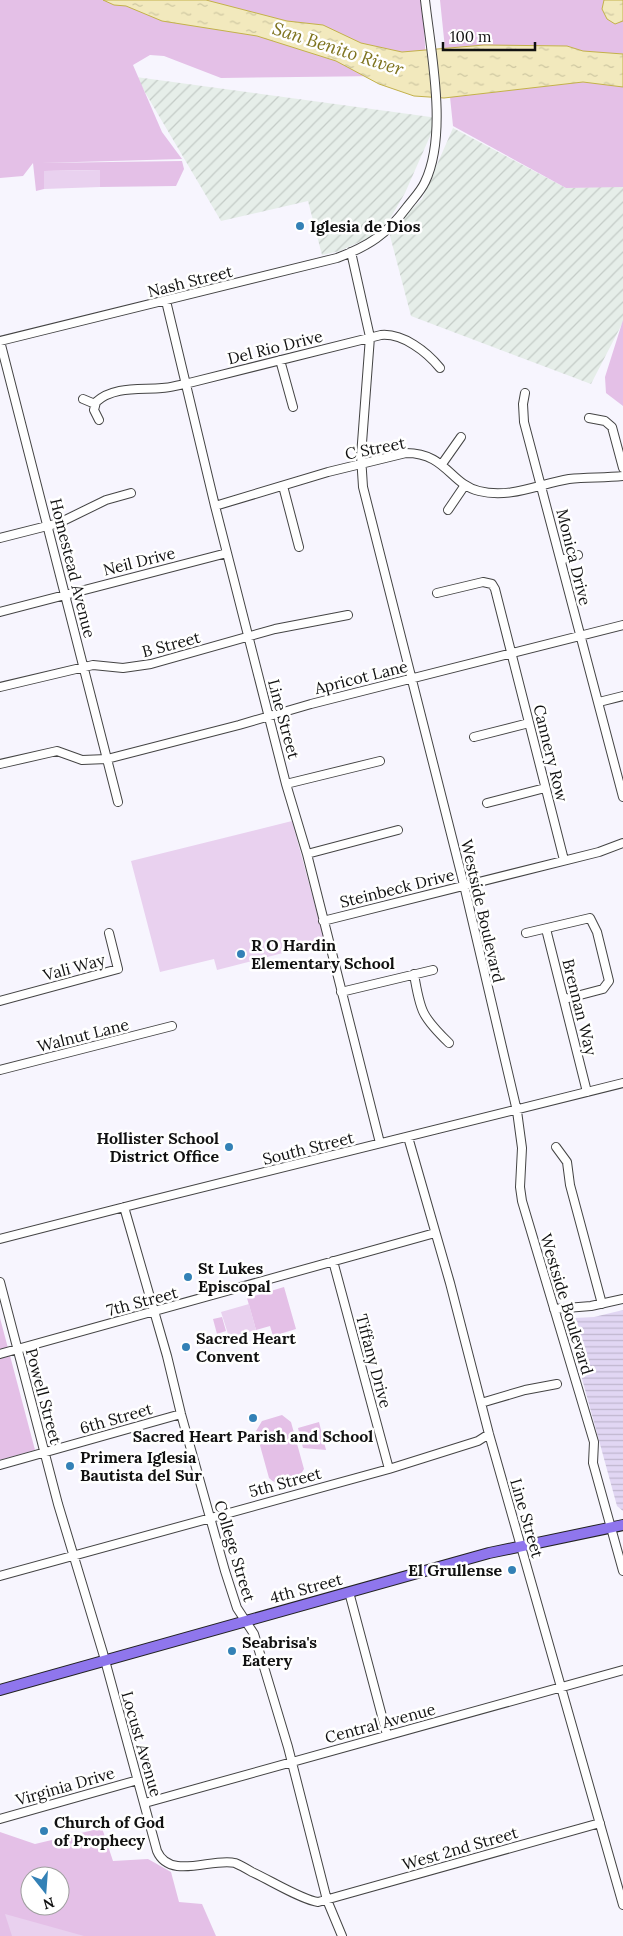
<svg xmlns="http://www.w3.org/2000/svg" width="623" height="1936" font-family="Lora,serif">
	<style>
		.industrial { fill: url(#industrial-furrows) }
		.farmland { fill: url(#farmland-rules) }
		.grass { fill: #e4c0e7; fill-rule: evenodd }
		.pitch { fill: #e9d1ef }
		.water { fill: url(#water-ripples); stroke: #c3b14a }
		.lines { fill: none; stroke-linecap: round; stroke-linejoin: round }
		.minor-casing { stroke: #444; stroke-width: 10 }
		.major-casing { stroke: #222; stroke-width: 12 }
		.minor { stroke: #fff; stroke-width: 8 }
		.major { stroke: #8f76ed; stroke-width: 10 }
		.poi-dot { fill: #3381b6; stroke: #fff; stroke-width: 2 }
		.labels { text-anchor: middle; stroke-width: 5; stroke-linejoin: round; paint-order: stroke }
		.poi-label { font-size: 16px; font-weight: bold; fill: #111; stroke: #fff; text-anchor: start }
		.street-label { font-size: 16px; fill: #111; stroke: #fff }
		.water-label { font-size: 18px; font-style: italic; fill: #7e731f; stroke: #fff }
	</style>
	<defs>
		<pattern id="industrial-furrows" width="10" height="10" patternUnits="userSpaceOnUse" patternTransform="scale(1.25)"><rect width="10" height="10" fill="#e6eee9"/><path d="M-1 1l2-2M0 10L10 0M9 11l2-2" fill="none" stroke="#c4cbc7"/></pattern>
		<pattern id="farmland-rules" width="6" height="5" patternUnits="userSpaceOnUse" patternTransform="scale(1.25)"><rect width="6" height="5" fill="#e1d6f3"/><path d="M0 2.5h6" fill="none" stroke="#c0b7cf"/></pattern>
		<pattern id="water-ripples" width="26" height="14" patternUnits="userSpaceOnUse" patternTransform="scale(1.25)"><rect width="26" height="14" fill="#f2e9bd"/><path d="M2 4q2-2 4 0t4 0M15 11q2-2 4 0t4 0" fill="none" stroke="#cec7a1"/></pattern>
	</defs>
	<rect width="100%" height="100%" fill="#f7f5fe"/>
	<path class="industrial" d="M136 77 438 118 405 193 388 222 368 238 340 251 322 255 308 201 221 221Z
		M453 128 566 188 623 186V322L591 384 411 316 389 232 422 199Z"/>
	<path class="farmland" d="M623 1310V1511L617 1506 567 1324 570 1319 574 1318 594 1317Z"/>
	<path class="grass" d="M0 0H423L427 92 383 76 221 78 164 56 150 55 133 65 162 132 182 159 41 163 182 161 184 169 176 186 100 187 99 170 44 171V189L36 191 33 163 23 176 0 178Z
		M440 0H623V187L566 188 453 126Z
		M623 320V406L606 393 605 377Z
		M284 1287 296 1329 273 1336 270 1326 256 1330 247 1298Z
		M222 1317 226 1331 217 1334 213 1319Z
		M0 1318 35 1450 0 1460Z
		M282 1415 291 1422 304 1469 298 1479C288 1484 278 1487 269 1478L256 1431 262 1421Z
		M319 1422 326 1450 303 1448 298 1428Z
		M102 1828 113 1861 148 1859 171 1872 179 1902 202 1904 216 1936H0V1832L35 1844ZM30 1876H60V1906H30Z"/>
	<path class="pitch" d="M100 170V187L44 189V171Z
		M292 821 325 942 217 970 214 959 160 972 131 861Z
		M249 1304 256 1330 229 1337 221 1312Z
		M5 1914 84 1936H12Z"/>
	<path class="water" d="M103 0H206L287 21 323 25 361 43 402 52 484 45 567 46 583 51 623 54V87L583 82 444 98 414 96 379 84 336 61 257 36 162 21 126 6 114 5Z
		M604 0H623V21L615 24 607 19 602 9Z"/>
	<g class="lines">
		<defs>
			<path id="minor" d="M351 252 370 337 361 456 363 487 464 885 517 1111 522 1148 520 1187 522 1201 594 1442 593 1463 623 1571
				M166 301 215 506 286 784 307 854 380 1143
				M0 341 337 258C369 246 387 234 407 207 413 199 421 191 425 182 448 134 431 53 425 0
				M0 341 118 802
				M280 360 293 407
				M525 393 523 404 524 422 623 797
				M83 399 95 404
				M589 418 605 421 612 427 623 468
				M99 420 94 410 96 402C114 386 140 390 162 388 170 388 178 385 185 384L381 335C403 333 427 352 440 368
				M442 464 461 437
				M283 486 299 547
				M215 506 328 472 406 453C446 453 450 484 479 491 510 499 539 484 569 479 587 477 605 478 623 476
				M448 510 465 485
				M0 538 59 523 106 500 131 493
				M561 560 578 555
				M437 593 483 582 492 584 495 589 564 860
				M0 612 227 553
				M0 687 93 665 123 668 151 664 275 629 348 615
				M599 702 623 696
				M474 737 529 723
				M0 764 57 751 82 760 107 759 239 725 311 704 623 625
				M286 784 380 761
				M487 803 545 788
				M307 854 398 830
				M323 921 599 852 623 843
				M546 929 587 1092
				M526 933 590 918 597 932 609 981 603 989 565 999
				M414 974C420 1011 422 1017 449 1043
				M341 992 433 970
				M0 1001 118 969 109 933
				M0 1070 172 1026
				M408 1137 450 1283 489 1434 623 1905
				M556 1147 567 1162 570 1185 602 1304
				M124 1207 167 1356 181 1414 225 1571 237 1608 254 1634 288 1747 327 1900 342 1936
				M0 1239 144 1202 623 1083
				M333 1261 389 1469
				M0 1282 58 1504 103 1653 157 1851C170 1881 213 1857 235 1863 240 1865 247 1869 252 1872 268 1879 302 1900 318 1902L600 1823
				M554 1309 591 1306 623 1299
				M0 1354 435 1233
				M481 1403 525 1390 557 1384
				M0 1465 181 1414
				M0 1576 389 1469 478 1441 489 1434
				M349 1592 387 1735
				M145 1803 623 1670
				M0 1819 138 1780"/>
			<path id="major" d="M0 1690 489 1553 623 1525"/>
		</defs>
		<use href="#minor" class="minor-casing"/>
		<use href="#major" class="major-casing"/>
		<use href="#minor" class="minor"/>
		<use href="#major" class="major"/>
	</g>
	<g class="poi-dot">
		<circle cx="300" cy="226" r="5"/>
		<circle cx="241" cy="954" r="5"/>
		<circle cx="229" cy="1147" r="5"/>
		<circle cx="188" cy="1277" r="5"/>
		<circle cx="186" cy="1347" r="5"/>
		<circle cx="253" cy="1418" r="5"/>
		<circle cx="70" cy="1466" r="5"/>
		<circle cx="512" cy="1570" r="5"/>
		<circle cx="232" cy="1651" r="5"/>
		<circle cx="44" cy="1831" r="5"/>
	</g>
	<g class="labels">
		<g class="poi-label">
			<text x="310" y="232">Iglesia de Dios</text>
			<text x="251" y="951">R O Hardin<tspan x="251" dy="18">Elementary School</tspan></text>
			<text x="219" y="1144" text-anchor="end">Hollister School<tspan x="219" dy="18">District Office</tspan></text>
			<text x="198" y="1274">St Lukes<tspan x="198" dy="18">Episcopal</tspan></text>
			<text x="196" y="1344">Sacred Heart<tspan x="196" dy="18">Convent</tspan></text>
			<text x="253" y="1442" text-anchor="middle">Sacred Heart Parish and School</text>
			<text x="80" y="1463">Primera Iglesia<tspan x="80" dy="18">Bautista del Sur</tspan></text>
			<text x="502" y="1576" text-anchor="end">El Grullense</text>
			<text x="242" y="1648">Seabrisa's<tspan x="242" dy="18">Eatery</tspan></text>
			<text x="54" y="1828">Church of God<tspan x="54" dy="18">of Prophecy</tspan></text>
		</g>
		<g class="street-label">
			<text transform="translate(190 281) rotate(-14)" y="6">Nash Street</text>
			<text transform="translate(275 347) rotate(-14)" y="6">Del Rio Drive</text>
			<text transform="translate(375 448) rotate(-11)" y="6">C Street</text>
			<text transform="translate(574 557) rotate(76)" y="6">Monica Drive</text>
			<text transform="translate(139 561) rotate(-14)" y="6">Neil Drive</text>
			<text transform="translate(73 568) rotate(76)" y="6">Homestead Avenue</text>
			<text transform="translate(171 644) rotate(-15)" y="6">B Street</text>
			<text transform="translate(361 677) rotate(-14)" y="6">Apricot Lane</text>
			<text transform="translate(284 719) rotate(75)" y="6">Line Street</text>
			<text transform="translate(551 753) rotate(76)" y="6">Cannery Row</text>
			<text transform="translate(397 888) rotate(-14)" y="6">Steinbeck Drive</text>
			<text transform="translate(483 911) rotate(77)" y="6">Westside Boulevard</text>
			<text transform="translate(74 967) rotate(-15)" y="6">Vali Way</text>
			<text transform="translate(580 1007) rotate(76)" y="6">Brennan Way</text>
			<text transform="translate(83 1035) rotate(-14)" y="6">Walnut Lane</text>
			<text transform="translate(308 1148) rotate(-14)" y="6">South Street</text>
			<text transform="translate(142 1301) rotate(-15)" y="6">7th Street</text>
			<text transform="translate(567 1304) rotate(73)" y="6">Westside Boulevard</text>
			<text transform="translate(374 1361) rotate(75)" y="6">Tiffany Drive</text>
			<text transform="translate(44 1396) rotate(75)" y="6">Powell Street</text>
			<text transform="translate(116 1418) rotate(-16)" y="6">6th Street</text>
			<text transform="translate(285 1482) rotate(-15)" y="6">5th Street</text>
			<text transform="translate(527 1518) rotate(74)" y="6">Line Street</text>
			<text transform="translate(235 1551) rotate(73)" y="6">College Street</text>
			<text transform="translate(306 1588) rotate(-15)" y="6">4th Street</text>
			<text transform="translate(380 1723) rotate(-15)" y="6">Central Avenue</text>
			<text transform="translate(142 1744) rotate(74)" y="6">Locust Avenue</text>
			<text transform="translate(65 1786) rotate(-16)" y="6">Virginia Drive</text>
			<text transform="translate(460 1848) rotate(-16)" y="6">West 2nd Street</text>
		</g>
		<g class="water-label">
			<text transform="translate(338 49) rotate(18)" y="6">San Benito River</text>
		</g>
	</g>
	<g transform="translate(45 1891) rotate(163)"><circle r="24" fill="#ffffff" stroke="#a0a0a0"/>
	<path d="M0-4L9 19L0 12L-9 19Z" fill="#3381b6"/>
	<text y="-8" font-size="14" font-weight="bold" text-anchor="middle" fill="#111111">N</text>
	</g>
	<path d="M443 42v8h92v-8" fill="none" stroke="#111111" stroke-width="2.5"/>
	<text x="450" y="42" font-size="15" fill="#111111" stroke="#ffffff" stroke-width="4" paint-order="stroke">100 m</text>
</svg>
